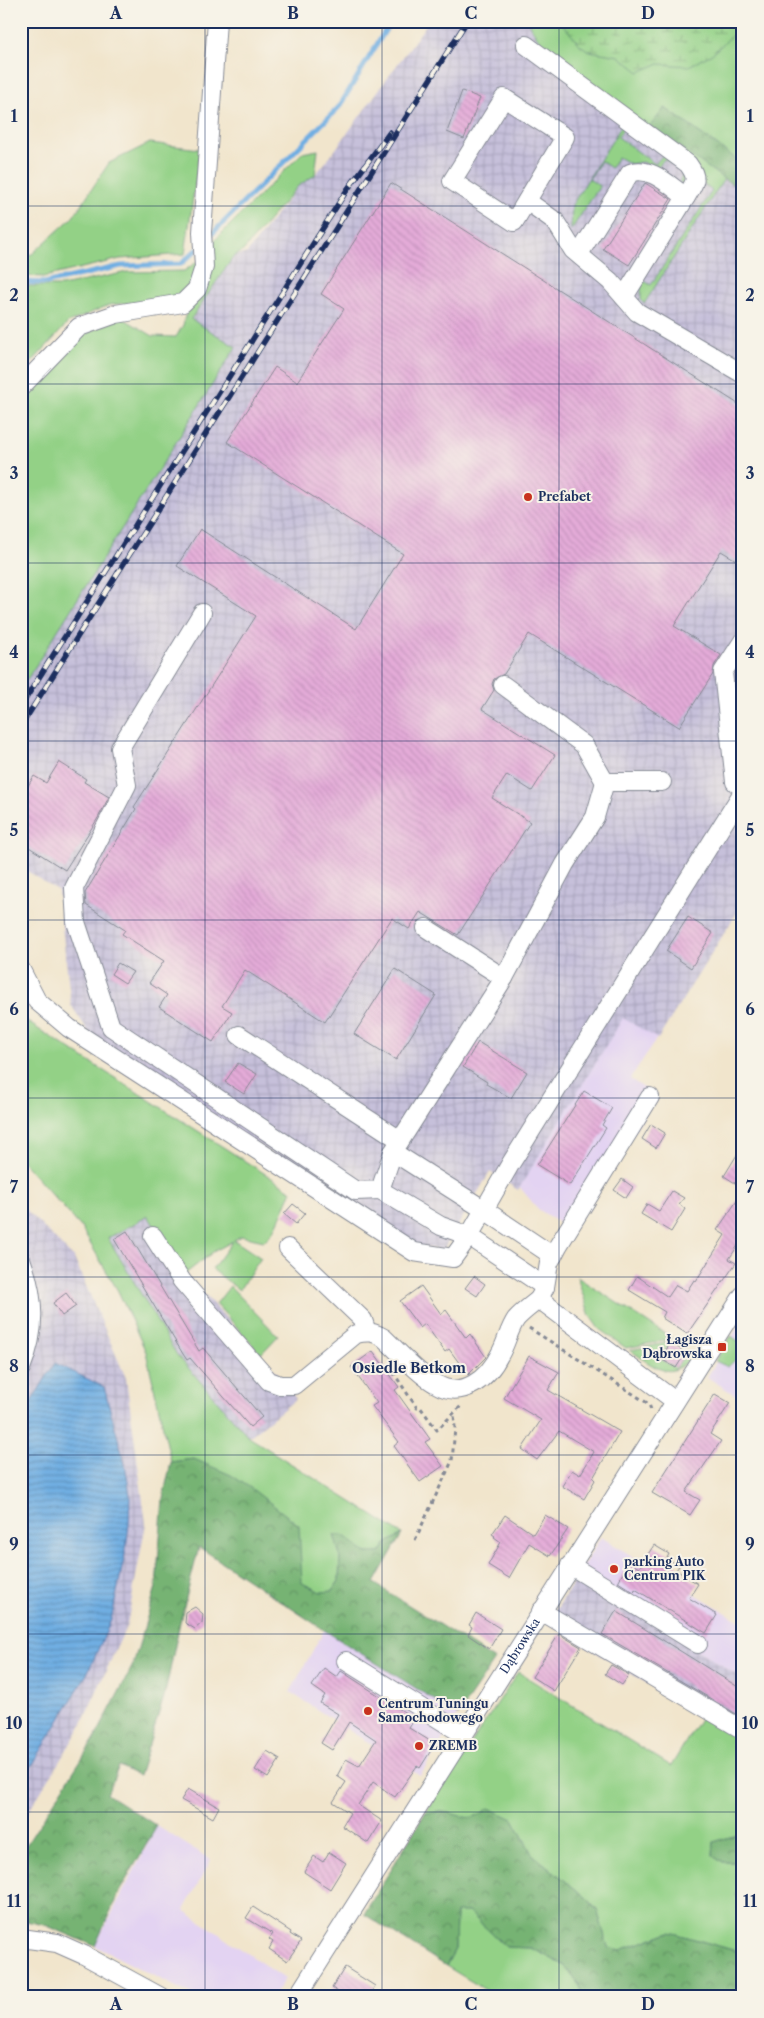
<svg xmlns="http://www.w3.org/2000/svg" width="764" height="2018" font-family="'Libre Caslon Text',serif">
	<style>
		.built { fill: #e3d3f2 }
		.industrial { fill: url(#industrial-grid) }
		.green { fill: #93d186; stroke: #578072 }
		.forest { fill: url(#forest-crowns); stroke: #487168 }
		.wetland { fill: url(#wetland-marsh); stroke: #578072 }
		.water { fill: url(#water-rules); stroke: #466ea0 }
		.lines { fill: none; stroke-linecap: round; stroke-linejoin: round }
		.stream { stroke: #70aee2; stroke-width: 5 }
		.building { fill: url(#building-back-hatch) }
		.minor-casing { stroke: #868a95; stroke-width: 20 }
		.path { stroke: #868a95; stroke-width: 3; stroke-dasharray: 4 4; stroke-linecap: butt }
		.minor { stroke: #fff; stroke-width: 18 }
		.rail-casing { stroke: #1b2f5e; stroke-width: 5.5 }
		.rail { stroke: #f7f3e8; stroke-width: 4; stroke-dasharray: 11; stroke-linecap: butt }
		.grid { fill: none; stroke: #1b2f5e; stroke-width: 1; stroke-opacity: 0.55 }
		.poi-dot { fill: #c8321e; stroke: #f7f3e8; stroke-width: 2 }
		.labels { text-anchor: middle; stroke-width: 4; stroke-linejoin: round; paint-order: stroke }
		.poi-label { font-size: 12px; font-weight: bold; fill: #1b2f5e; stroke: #f7f3e8; text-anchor: start }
		.street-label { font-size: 12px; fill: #1b2f5e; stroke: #f7f3e8 }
		.neighbourhood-label { font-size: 14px; font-weight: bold; fill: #1b2f5e; stroke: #f7f3e8 }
		.neatline { fill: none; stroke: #1b2f5e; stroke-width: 2 }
		.grid-label { font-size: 16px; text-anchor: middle; font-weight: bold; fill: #1b2f5e }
	</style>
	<defs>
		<pattern id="industrial-grid" width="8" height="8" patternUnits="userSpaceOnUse" patternTransform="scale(1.25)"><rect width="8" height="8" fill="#c6c0da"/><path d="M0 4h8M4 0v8" fill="none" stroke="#aaa5be"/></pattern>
		<pattern id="forest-crowns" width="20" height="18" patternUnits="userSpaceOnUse" patternTransform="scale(1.25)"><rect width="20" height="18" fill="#76b373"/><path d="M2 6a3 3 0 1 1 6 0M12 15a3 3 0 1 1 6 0" fill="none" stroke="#609262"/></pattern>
		<pattern id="wetland-marsh" width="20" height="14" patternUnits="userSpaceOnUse" patternTransform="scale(1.25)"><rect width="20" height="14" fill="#93d186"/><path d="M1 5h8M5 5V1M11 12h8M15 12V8" fill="none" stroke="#77aa71"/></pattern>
		<pattern id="water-rules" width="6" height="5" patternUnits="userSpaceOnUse" patternTransform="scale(1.25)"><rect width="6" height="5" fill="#70aee2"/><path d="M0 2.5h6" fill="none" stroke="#5b8eba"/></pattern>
		<pattern id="building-back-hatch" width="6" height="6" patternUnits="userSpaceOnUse" patternTransform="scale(1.25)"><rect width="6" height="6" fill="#e4abd8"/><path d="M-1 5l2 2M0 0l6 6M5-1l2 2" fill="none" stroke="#c393bc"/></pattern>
	</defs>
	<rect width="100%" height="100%" fill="#f7f3e8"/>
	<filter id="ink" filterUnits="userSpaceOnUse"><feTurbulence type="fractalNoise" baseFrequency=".02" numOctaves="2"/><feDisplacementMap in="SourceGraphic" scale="10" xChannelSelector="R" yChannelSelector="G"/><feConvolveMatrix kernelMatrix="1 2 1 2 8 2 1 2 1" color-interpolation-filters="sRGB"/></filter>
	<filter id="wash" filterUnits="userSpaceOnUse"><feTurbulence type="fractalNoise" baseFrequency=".0096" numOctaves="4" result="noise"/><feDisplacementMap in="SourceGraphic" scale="20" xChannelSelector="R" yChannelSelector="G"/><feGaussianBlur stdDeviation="1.12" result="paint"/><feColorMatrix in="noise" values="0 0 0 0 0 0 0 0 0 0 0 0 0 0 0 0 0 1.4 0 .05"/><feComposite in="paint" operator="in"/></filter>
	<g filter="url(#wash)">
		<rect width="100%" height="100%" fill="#f1e5cc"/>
		<path class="built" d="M623 1017 657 1038 630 1079 656 1096 571 1231 538 1209 518 1185Z
			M743 1319V1400L707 1377Z
			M601 1537 743 1623V1679L578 1575Z
			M324 1630 458 1715 420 1776 290 1692Z
			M157 1826 211 1860 184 1910 285 1979 272 1997H196L95 1946Z"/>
		<path class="industrial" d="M429 21H527L544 48 724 179 743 191V903L658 1039 623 1018 518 1190 490 1172 443 1250 415 1246 92 1037 71 1005 58 891 21 867V686L236 347 191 320 234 256 247 253 298 186 315 175 330 157Z
			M21 1205 74 1258 126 1378 146 1523 127 1625 80 1728 21 1824Z
			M148 1216 185 1274 280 1376 296 1399 249 1437 177 1355 107 1237Z
			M578 1575 743 1679V1742L548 1623Z"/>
		<path class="green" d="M527 21H743V164L665 108 651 126 724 179 644 304 641 300V279L651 285 712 191 544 48Z
			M622 125 624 127 618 137 655 164 663 155 688 173 684 185 680 183V180L684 172 664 159 657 169 643 162 630 164 618 157 611 168 601 161 589 179 600 186 571 230 572 205Z
			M150 143 200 149 185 254 120 259 44 277 21 276V257L32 254 73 217 109 163Z
			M318 150 315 175 298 186 242 252 234 256 191 319 236 347 21 689V396L85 334 121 317 153 336 176 337 183 325 187 311 209 273 213 242 302 153Z
			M198 261 192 284 176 298 109 305 68 323 21 374V286H62L127 272 184 271Z
			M21 1018 292 1191 274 1231 264 1241 241 1236 234 1240 261 1258 239 1290 212 1269 233 1241 213 1252 185 1274 148 1216 108 1238 177 1355 249 1437 402 1534 386 1544 380 1553H367L357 1547 340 1556 339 1581 332 1591 321 1593 299 1583 194 1459 171 1462 146 1352 118 1291 80 1226 21 1160Z
			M577 1277 673 1339 626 1348 599 1329 590 1316Z
			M230 1286 278 1336 261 1354 216 1304Z
			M731 1336 743 1344V1352L728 1367 715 1361Z
			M666 1343 669 1345 661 1359 676 1368 686 1352 692 1356C670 1384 653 1366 630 1350Z
			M518 1672 671 1766 701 1717 743 1742V1833L714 1842 713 1855 723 1862H736L743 1872 735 1896 743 1901V1951H736L670 1932 621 1950 608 1947 597 1910 589 1900 532 1854 513 1819 479 1816 466 1819 442 1812 425 1813Z
			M456 1911 469 1912 506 1947 531 1948 564 1965 580 1986 584 1997H497L446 1966 455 1949Z"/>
		<path class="forest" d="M665 108 743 164V191L724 179 650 126Z
			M194 1459 231 1475 252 1489 299 1525 302 1583 321 1592 332 1591 339 1581 340 1556 334 1535H343L366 1553H380L386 1544 402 1534 374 1583 495 1660 458 1715 324 1630 199 1547 180 1622 165 1694 139 1776 119 1766 107 1794 157 1826 119 1892 95 1946 45 1925 21 1920V1853L95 1738 133 1665 156 1587 163 1498 171 1462Z
			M489 1808 513 1819 532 1854 589 1900 597 1910 608 1947 621 1950 670 1932 736 1951H743V1997H584L580 1986 564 1965 531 1948 506 1947 469 1912H456L455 1949 446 1966 364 1914 425 1813C430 1813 436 1812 441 1812 464 1813 466 1826 489 1808Z
			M743 1833V1872L736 1862H723L713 1855 714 1842Z"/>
		<path class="wetland" d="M560 21H743V28L739 29 712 54 689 66 658 64 639 72 619 56 589 51 580 45Z"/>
		<path class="water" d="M55 1363 104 1387 125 1464 130 1495 129 1524 126 1549 112 1616 106 1632 87 1674 21 1784V1418Z"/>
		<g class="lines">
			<path class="stream" d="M208 238 339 107 391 21
				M21 282 45 283 121 266 181 264 196 250"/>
		</g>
		<g id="blocks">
			<path class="building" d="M462 91 480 98 464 139 447 132Z
				M391 183 743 407V564L721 551 674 626 721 655 714 666 713 674 679 727 529 634 504 674 494 679 492 684 494 690 482 709 555 755 532 791 507 775 492 798 530 822 458 935 420 912 409 929 392 918 325 1022 245 970 222 1006 232 1012 213 1042 159 1007 167 995 149 983 164 961 122 934 125 930 86 905 85 893 136 809 134 807 256 616 177 566 200 529 356 629 403 554 227 442 275 367 297 382 344 309 321 294Z
				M645 183 671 199 629 265 603 249Z
				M59 762 86 779 84 782 109 797 98 818 65 870 21 842V797L34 776 46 783Z
				M688 917 713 933 691 968 666 951Z
				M118 963 133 972 125 983 111 974Z
				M395 969 436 995 396 1060 354 1034Z
				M478 1042 527 1072 511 1098 486 1084 487 1082 463 1067Z
				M238 1063 257 1074 244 1094 225 1082Z
				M584 1091 612 1108 602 1125 606 1128 570 1185 537 1165Z
				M651 1124 665 1133 656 1148 642 1139Z
				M743 1145V1188L724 1176Z
				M622 1179 633 1187 626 1198 614 1190Z
				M672 1191 684 1198 679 1204 685 1209 671 1232 641 1214 647 1204 659 1211Z
				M743 1192V1238L729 1259 736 1263 687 1334 662 1318 665 1312 629 1290 637 1276 668 1297 676 1285 687 1291 694 1280 696 1281 725 1235 717 1230Z
				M293 1204 305 1213 296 1224 284 1214Z
				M127 1231 199 1351 203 1348 262 1417 250 1427 190 1358 187 1360 183 1354 114 1239Z
				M474 1276 485 1284 477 1296 465 1288Z
				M421 1286 441 1314 446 1310 466 1338 470 1334 486 1357 468 1375 449 1349 445 1352 425 1324 420 1328 400 1301Z
				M66 1293 76 1306 62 1316 53 1303Z
				M670 1343 686 1352 676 1368 661 1359Z
				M373 1351 399 1387 395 1390 430 1439 425 1442 443 1466 420 1482 394 1446 399 1442 372 1406 377 1403 351 1367Z
				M529 1356 559 1372 548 1390 620 1432 593 1478 595 1480 584 1499 562 1486 572 1470 580 1475 594 1452 559 1431 537 1460 522 1449 541 1420 504 1398Z
				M715 1394 730 1403 710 1434 721 1441 686 1492 700 1500 690 1515 652 1493Z
				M505 1515 533 1534 545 1515 568 1529 550 1556 529 1543 509 1578 488 1565 501 1542 494 1537 495 1536 492 1534Z
				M654 1545 669 1554 667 1558 679 1566 676 1570 698 1584 689 1598 717 1615 706 1633 635 1589 634 1592 618 1582 629 1562 639 1568Z
				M195 1607 203 1614 202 1623 195 1629 185 1623 186 1612Z
				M616 1611 743 1690V1718L602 1634Z
				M476 1613 501 1629 489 1649 468 1635 472 1627 469 1625Z
				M559 1634 581 1647 554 1691 532 1677Z
				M611 1665 629 1675 622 1685 605 1674Z
				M324 1668 337 1677 341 1671 415 1719 409 1728 435 1744 420 1768 417 1766 395 1797 373 1782 358 1805 382 1821 368 1843 342 1826 350 1813 333 1802 346 1782 337 1776 346 1759 359 1766 376 1740 349 1722 332 1750 321 1743 338 1714 320 1703 325 1695 312 1686Z
				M267 1751 280 1759 268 1778 255 1770Z
				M188 1789 219 1807 213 1818 181 1800Z
				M329 1852 346 1863 330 1889 304 1872 314 1856 323 1862Z
				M253 1907 291 1932 290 1934 301 1941 287 1961 269 1949 273 1942 269 1939 273 1934 246 1918Z
				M345 1967 375 1986 368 1997H361L354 1992 350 1997H346L332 1988Z"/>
		</g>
	</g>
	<g filter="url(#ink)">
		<use href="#blocks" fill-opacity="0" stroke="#868a95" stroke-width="1"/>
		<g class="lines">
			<defs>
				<g id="minor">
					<path d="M526 45 688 164C699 179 695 182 686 197"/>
					<path d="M504 98 565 137 514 222 452 181Z"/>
					<path d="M527 201 555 221 573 250 610 281 637 312 743 374"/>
					<path d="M579 254 630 173C650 165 670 186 686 197L624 297"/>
					<path d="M21 387 79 327 116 314 183 303 197 289 204 267 202 232 217 21"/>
					<path d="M202 613 120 748 127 785 74 888 76 922 111 1027 356 1191 380 1190 393 1152 504 978 565 864 595 817 605 782H662"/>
					<path d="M743 641 723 672 735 782 743 789"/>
					<path d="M503 685 584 745 605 782"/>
					<path d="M426 928 504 978"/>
					<path d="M21 970 37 1001 69 1028 414 1252 453 1258 469 1236 511 1163 743 792"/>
					<path d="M239 1035 400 1140"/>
					<path d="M393 1152 483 1209 553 1256"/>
					<path d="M380 1190 441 1226 469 1236 545 1287"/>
					<path d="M153 1236 182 1281 269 1381 280 1385H294L356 1334C368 1331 374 1332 384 1338 399 1352 418 1374 436 1384 463 1400 488 1378 500 1354 506 1344 509 1329 516 1319 522 1312 532 1305 539 1299L675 1401"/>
					<path d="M288 1248 363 1320 367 1332"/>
					<path d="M21 1259C35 1297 37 1330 21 1368"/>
					<path d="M539 1299 545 1287 549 1263 558 1246 650 1097"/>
					<path d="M570 1565 698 1644"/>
					<path d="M541 1611 743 1730"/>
					<path d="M346 1661 463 1734"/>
					<path d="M21 1938 57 1943 84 1955 161 1997"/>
					<path id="s1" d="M297 1997 743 1295"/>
				</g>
			</defs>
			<use href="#minor" class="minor-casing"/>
			<path class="path" d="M529 1328 649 1404 651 1410
				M393 1372 417 1408 420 1407 437 1430 462 1405
				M415 1540 452 1461 455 1428 454 1414"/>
			<use href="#minor" class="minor"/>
			<defs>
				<path id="rail" d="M21 706 347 190 390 132
					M21 726 467 21"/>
			</defs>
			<use href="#rail" class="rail-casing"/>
			<use href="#rail" class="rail"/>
		</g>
	</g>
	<path class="grid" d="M205 21V1997M382 21V1997M559 21V1997M21 206H743M21 384H743M21 563H743M21 741H743M21 920H743M21 1098H743M21 1277H743M21 1455H743M21 1634H743M21 1812H743"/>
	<g class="poi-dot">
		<circle cx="528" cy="497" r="5"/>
		<rect x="717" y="1342" width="10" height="10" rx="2.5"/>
		<circle cx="614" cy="1569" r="5"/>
		<circle cx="368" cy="1711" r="5"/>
		<circle cx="419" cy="1746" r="5"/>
	</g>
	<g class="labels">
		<g class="poi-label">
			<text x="538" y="501">Prefabet</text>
			<text x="712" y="1344" text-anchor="end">Łagisza<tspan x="712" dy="14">Dąbrowska</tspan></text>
			<text x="624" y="1566">parking Auto<tspan x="624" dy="14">Centrum PIK</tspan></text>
			<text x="378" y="1708">Centrum Tuningu<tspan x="378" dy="14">Samochodowego</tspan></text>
			<text x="429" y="1750">ZREMB</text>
		</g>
		<g class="street-label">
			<text dy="4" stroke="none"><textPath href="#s1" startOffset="416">Dąbrowska</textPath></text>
		</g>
		<g class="neighbourhood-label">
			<text x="409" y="1373">Osiedle Betkom</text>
		</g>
	</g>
	<rect width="764" height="2018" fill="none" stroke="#f7f3e8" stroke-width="55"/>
	<rect x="28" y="28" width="708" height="1962" class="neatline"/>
	<g class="grid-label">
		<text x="116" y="19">A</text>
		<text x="293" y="19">B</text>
		<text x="471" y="19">C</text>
		<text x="648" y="19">D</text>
		<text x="14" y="122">1</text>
		<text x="750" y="122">1</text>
		<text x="14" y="301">2</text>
		<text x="750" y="301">2</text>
		<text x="14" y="479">3</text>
		<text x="750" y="479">3</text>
		<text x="14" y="658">4</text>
		<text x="750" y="658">4</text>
		<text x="14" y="836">5</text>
		<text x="750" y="836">5</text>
		<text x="14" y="1015">6</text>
		<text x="750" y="1015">6</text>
		<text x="14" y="1193">7</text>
		<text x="750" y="1193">7</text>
		<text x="14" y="1372">8</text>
		<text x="750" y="1372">8</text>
		<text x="14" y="1550">9</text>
		<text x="750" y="1550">9</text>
		<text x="14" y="1729">10</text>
		<text x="750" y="1729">10</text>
		<text x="14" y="1907">11</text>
		<text x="750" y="1907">11</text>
		<text x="116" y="2010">A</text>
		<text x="293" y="2010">B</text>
		<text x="471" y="2010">C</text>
		<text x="648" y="2010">D</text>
	</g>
</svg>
